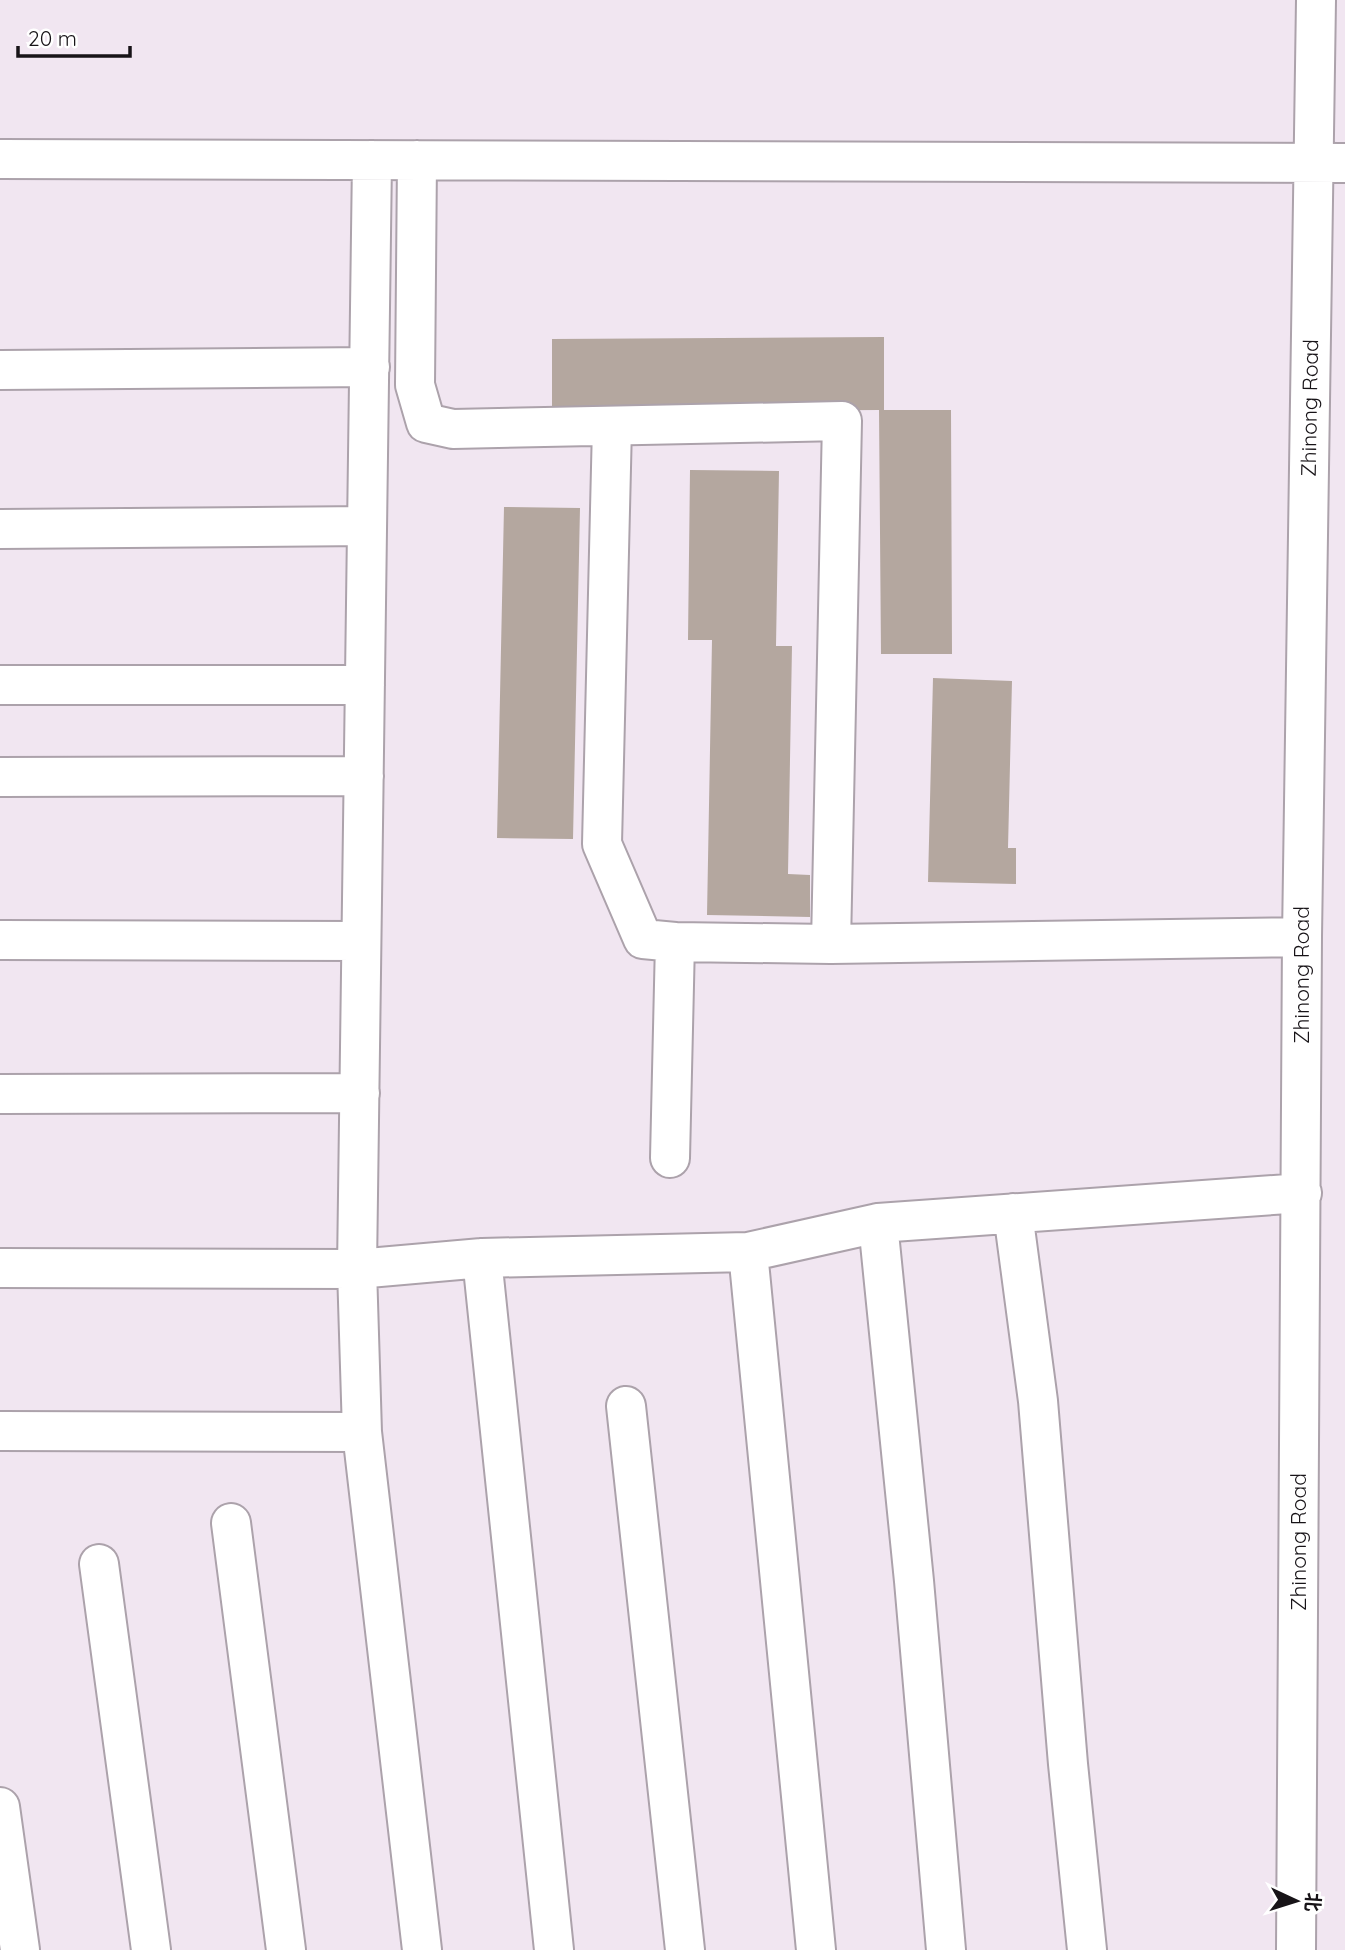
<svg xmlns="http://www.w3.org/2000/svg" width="1345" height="1950" font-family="Quicksand,'Noto Sans SC',sans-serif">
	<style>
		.building { fill: #b4a79f }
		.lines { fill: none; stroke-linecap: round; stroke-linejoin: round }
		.minor-casing { stroke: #aca2ab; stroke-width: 42 }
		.minor { stroke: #fff; stroke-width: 38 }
		.labels { text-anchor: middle; stroke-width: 5; stroke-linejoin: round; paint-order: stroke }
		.street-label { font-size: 21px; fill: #171317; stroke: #fff }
	</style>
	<rect width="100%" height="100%" fill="#f1e6f1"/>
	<path class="building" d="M884 337V410H951L952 654H881L879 410 552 412V339Z
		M690 470 779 471 776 646H792L788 874 810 875V917L707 915 712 640H688Z
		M504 507 580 508 573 839 497 838Z
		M933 678 1012 681 1008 848H1016V884L928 882Z"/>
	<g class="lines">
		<defs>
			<path id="minor" d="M0 159 1345 163
				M372 160 357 1269 362 1432 422 1950
				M417 160 415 385 426 423 453 429 842 421 831 944 1302 937
				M0 370 370 367
				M612 426 602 844 643 939 675 942
				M0 529 367 526
				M0 685H365
				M0 777 364 776
				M0 940 361 941
				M0 1094 360 1093
				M670 1158 675 942 831 944
				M1013 1213 1038 1401 1068 1764 1087 1950
				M878 1223 914 1581 946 1950
				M748 1252 816 1950
				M482 1258 554 1950
				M0 1268 357 1269 482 1258 748 1252 878 1223 1302 1193
				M626 1406 685 1950
				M0 1431 362 1432
				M231 1523 286 1950
				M99 1564 151 1950
				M0 1807 20 1950
				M1296 1950 1302 937 1316 0"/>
		</defs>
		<use href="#minor" class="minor-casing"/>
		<use href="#minor" class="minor"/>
	</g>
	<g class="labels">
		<g class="street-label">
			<text transform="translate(1310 408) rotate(-89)" y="7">Zhinong Road</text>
			<text transform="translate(1302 975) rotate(-90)" y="7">Zhinong Road</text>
			<text transform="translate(1299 1542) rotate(-90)" y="7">Zhinong Road</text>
		</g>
	</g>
	<g transform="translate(1296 1901) rotate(94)" stroke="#ffffff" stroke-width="5" paint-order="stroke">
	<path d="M0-5L12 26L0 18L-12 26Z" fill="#171317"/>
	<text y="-10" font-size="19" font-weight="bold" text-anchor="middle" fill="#171317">北</text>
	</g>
	<path d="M18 46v10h112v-10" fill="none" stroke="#171317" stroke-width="3.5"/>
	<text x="28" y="46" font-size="21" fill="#171317" stroke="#ffffff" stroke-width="5" paint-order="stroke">20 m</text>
</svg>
